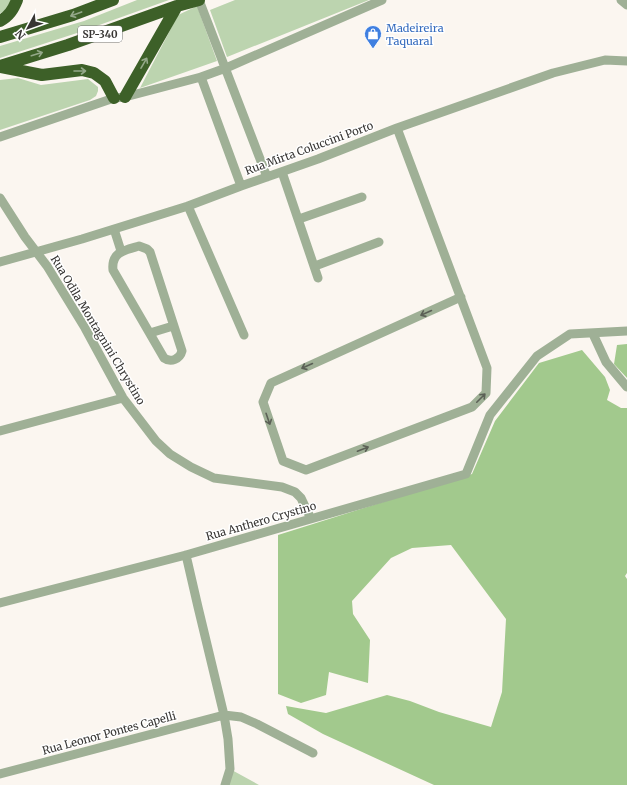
<svg xmlns="http://www.w3.org/2000/svg" width="627" height="785" font-family="Merriweather,serif">
	<style>
		.green { fill: #bcd4af }
		.forest { fill: #a2c98d }
		.lines { fill: none; stroke-linecap: round; stroke-linejoin: round }
		.street { stroke: #9fb096; stroke-width: 9 }
		.highway { stroke: #3d6028; stroke-width: 12 }
		.oneway { stroke: #94a889 }
		.oneway2 { stroke: #5b6056 }
		.labels { text-anchor: middle; stroke-width: 3; stroke-linejoin: round; paint-order: stroke }
		.shield { fill: #fff; stroke: #737270; stroke-width: 1 }
		.shield-label { font-size: 10px; font-weight: bold; fill: #373533 }
		.shop-label { font-size: 11px; fill: #366cbe; stroke: #fff; text-anchor: start }
		.street-label { font-size: 11px; fill: #373533; stroke: #fff }
	</style>
	<rect width="100%" height="100%" fill="#fbf6f0"/>
	<path class="green" d="M0 0H12L4 12 0 13Z
		M137 0H169L77 33 0 58V46L84 21Z
		M235 0H369L227 57 210 10Z
		M197 6 217 61 140 88 178 15Z
		M18 78 41 85 88 79 98 87V91L96 96 90 100 0 130V80Z
		M230 769 259 785H222Z"/>
	<path class="forest" d="M627 344V378L614 364 617 345Z
		M582 350 605 377 610 390 607 400 621 408H627V573L625 576 627 579V785H434L323 734 288 714 286 706 326 713 387 695 410 701 439 712 491 727 502 692 506 619 451 545 412 548 391 558 352 601 353 614 370 640 368 683 329 672 326 695 301 703 278 694V535L472 474 495 421 539 363Z"/>
	<g class="lines">
		<path class="street" d="M199 0 267 177
			M621 0 627 5
			M201 77 241 186
			M397 128 487 368 486 393 472 407 306 470 283 461 263 402 271 383 461 297
			M0 137 114 98 125 97 201 77 226 68 382 0
			M282 172 318 278
			M0 198 25 237 47 266 85 328 123 398 156 441 170 454 191 467 214 478 282 487 295 492 301 498 311 519
			M188 206 244 335
			M299 219 362 197
			M114 229 121 251
			M139 246 147 249 150 252 182 351C180 359 171 363 164 358L113 270C111 252 125 250 139 246Z
			M0 262 82 239 188 206 241 186 318 159 397 128 553 73 605 60 627 61
			M315 266 379 242
			M150 333 173 326
			M593 334 606 362 627 387
			M0 431 123 398
			M186 555 198 607 224 715 228 739 230 769 225 785
			M0 603 186 555 466 474 490 415 537 356 570 334 627 331
			M0 774 224 715 241 717 257 724 313 753"/>
		<path class="highway" d="M0 21C9 16 13 10 17 0
			M0 37 73 15 113 0
			M0 66 68 45 177 6 199 0
			M1 67 42 75 82 70 94 73 105 81 114 98
			M125 97 177 6"/>
	</g>
	<defs><path id="oneway-shaft" d="M-6 0H5M1.5-3L5.5 0L1.5 3" fill="none" stroke-width="1.6" stroke-linecap="round" stroke-linejoin="round"/></defs>
	<g class="oneway">
		<use href="#oneway-shaft" transform="translate(76 14) rotate(160)"/>
		<use href="#oneway-shaft" transform="translate(37 54) rotate(-17)"/>
		<use href="#oneway-shaft" transform="translate(144 63) rotate(-60)"/>
		<use href="#oneway-shaft" transform="translate(80 71)"/>
	</g>
	<g class="oneway2">
		<use href="#oneway-shaft" transform="translate(426 313) rotate(156)"/>
		<use href="#oneway-shaft" transform="translate(307 366) rotate(156)"/>
		<use href="#oneway-shaft" transform="translate(481 398) rotate(-45)"/>
		<use href="#oneway-shaft" transform="translate(268 419) rotate(71)"/>
		<use href="#oneway-shaft" transform="translate(363 449) rotate(-21)"/>
	</g>
	<defs>
		<symbol id="shop-pin" viewBox="-11 -11 22 30"><path d="M0 17L-7.5 6A9.5 9.5 0 1 1 7.5 6Z" fill="#3f7fe0" stroke="#fff"/><path d="M-5-2.5h2.3a2.7 3.5 0 0 1 5.4 0H5L5.5 6h-11ZM-1.5-2.5h3a1.5 2.3 0 0 0-3 0Z" fill="#fff"/></symbol>
	</defs>
	<g fill-rule="evenodd">
		<use href="#shop-pin" x="363" y="24" width="20" height="27"/>
	</g>
	<g class="labels">
		<rect class="shield" x="78" y="26" width="44" height="16" rx="3"/>
		<g class="shield-label">
			<text x="100" y="38">SP-340</text>
		</g>
		<g class="shop-label">
			<text x="386" y="32">Madeireira<tspan x="386" dy="13">Taquaral</tspan></text>
		</g>
		<g class="street-label">
			<text transform="translate(309 148) rotate(-20)" y="4">Rua Mirta Coluccini Porto</text>
			<text transform="translate(98 330) rotate(59)" y="4">Rua Odila Montagnini Chrystino</text>
			<text transform="translate(261 521) rotate(-16)" y="4">Rua Anthero Crystino</text>
			<text transform="translate(109 733) rotate(-15)" y="4">Rua Leonor Pontes Capelli</text>
		</g>
	</g>
	<g transform="translate(28 28) rotate(229)" stroke="#ffffff" stroke-width="3" paint-order="stroke">
	<path d="M0-3L7 15L0 10L-7 15Z" fill="#373533"/>
	<text y="-6" font-size="11" font-weight="bold" text-anchor="middle" fill="#373533">N</text>
	</g>
</svg>
